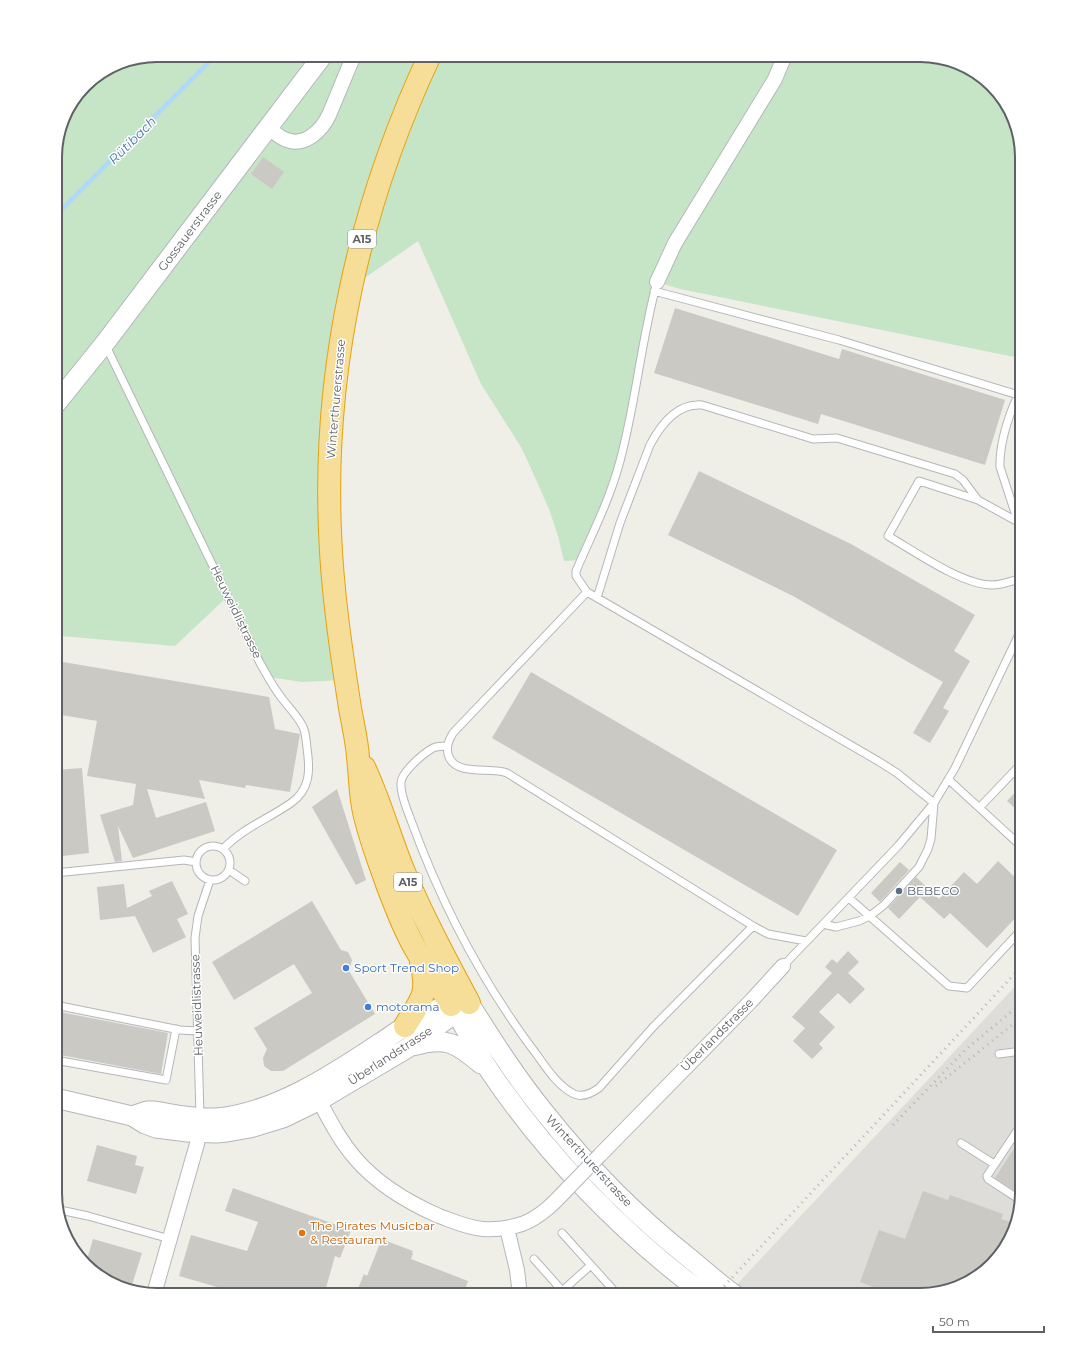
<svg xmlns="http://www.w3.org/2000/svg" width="1077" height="1350" font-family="Montserrat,sans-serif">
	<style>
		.industrial { fill: #deddd9 }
		.green { fill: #c6e5c6 }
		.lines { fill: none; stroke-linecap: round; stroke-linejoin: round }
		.stream { stroke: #aed9f9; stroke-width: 4.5 }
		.building { fill: #cbc9c4 }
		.lane-casing { stroke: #b4b7ba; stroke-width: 9 }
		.street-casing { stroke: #b4b7ba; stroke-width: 16 }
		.secondary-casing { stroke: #b3b6ba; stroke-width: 21 }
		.highway-casing { stroke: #e6a211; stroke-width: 24 }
		.lane { stroke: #fff; stroke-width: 7 }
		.street { stroke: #fff; stroke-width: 14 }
		.secondary { stroke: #fff; stroke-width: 19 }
		.highway { stroke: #f6dd98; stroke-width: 22 }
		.rail { stroke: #b5b6b6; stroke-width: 3; stroke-dasharray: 1 5; stroke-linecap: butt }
		.street-bridge-casing { stroke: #b4b7ba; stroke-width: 16; stroke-linecap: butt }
		.street-bridge { stroke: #fff; stroke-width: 14 }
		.service-dot { fill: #5c6f8a; stroke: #fff; stroke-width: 1.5 }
		.shop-dot { fill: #3f7fe0; stroke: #fff; stroke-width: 1.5 }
		.food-dot { fill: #e8710a; stroke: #fff; stroke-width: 1.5 }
		.labels { text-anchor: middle; stroke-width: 3; stroke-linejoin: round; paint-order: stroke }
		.shield { fill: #fff; stroke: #8e9194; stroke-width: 1 }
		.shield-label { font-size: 11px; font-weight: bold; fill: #5e6266 }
		.street-label { font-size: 12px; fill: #5e6266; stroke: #fff }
		.service-label { font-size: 12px; fill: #4e5e75; stroke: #fff; text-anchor: start }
		.shop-label { font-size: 12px; fill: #366cbe; stroke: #fff; text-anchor: start }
		.food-label { font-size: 12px; fill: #c56008; stroke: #fff; text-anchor: start }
		.water-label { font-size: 13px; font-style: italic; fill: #4b79ab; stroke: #fff }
		.rim { fill: none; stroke: #5e6266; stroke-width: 2 }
	</style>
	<rect width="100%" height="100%" fill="#efeee7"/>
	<path class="industrial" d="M1022 979V1193L1008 1244 977 1278 920 1295H727Z"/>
	<path class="green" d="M157 55H926L971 69 1005 100 1022 157V352L1019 358 680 289 657 282 620 462 581 560 564 561 558 536 549 509 529 464 521 447 481 384 418 241 350 288 335 381 346 680 302 682 268 677 228 596 175 646 61 636 58 649H55V150L65 112 90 81 118 63Z"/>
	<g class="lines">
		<path class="stream" d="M55 216 208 63"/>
	</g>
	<path class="building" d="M263 157 284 172 272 189 251 174Z
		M675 308 839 359 842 349 1005 400 985 465 821 414 818 424 654 373Z
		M699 471 851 544 975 615 954 651 970 661 943 708 949 711 930 743 913 733 943 682 793 596 668 535Z
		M57 661 269 697 275 729 300 734 290 792 246 785 245 788 199 780 205 799 147 789 156 818 206 802 215 831 133 858 118 826 122 861 115 862 100 815 133 805 136 784 87 776 97 721 55 714V675Z
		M531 672 837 850 798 916 492 738Z
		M82 768 89 853 63 856 56 770Z
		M1022 785V815L1007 801Z
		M337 789 366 880 356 885 312 807Z
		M998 861 1022 884V911L987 948 950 913 944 919 920 897 899 919 888 908 916 877 939 899 964 872 977 884Z
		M900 862 909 870 880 902 871 893Z
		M172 881 188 914 177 919 186 937 153 953 135 916 100 920 97 887 124 884 127 908 152 896 149 891Z
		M312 901 341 950 348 952 352 960 349 971 375 1014 283 1071H271L264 1066 263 1058 267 1049 254 1028 312 993 294 964 234 1000 212 962Z
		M848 951 859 962 848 973 865 989 850 1004 838 993 819 1012 835 1027 819 1044 823 1048 812 1059 793 1041 805 1028 792 1017 832 973 825 967 832 959 837 963Z
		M55 1011 168 1033 161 1074 55 1054Z
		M1022 1136V1193L1021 1195 995 1178Z
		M97 1145 137 1156 135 1165 144 1167 136 1194 87 1181Z
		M233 1188 351 1230 340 1258 335 1256 324 1295H245L179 1276 191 1235 247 1251 258 1222 225 1211Z
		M923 1191 948 1200 950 1195 1003 1214 1001 1219 1014 1223 1005 1248 977 1278 920 1295H895L860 1282 879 1230 905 1239Z
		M93 1239 142 1253 131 1288 106 1281 86 1263Z
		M384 1240 413 1251 412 1253H413L411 1259 468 1281 463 1295H367L357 1291 364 1274 367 1276 381 1241 383 1242Z"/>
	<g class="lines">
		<defs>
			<path id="lane" d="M657 282C641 341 636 402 620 461 610 499 592 534 576 571V576L587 592 878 761 897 773 934 803 898 846 783 966
				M654 291 839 340 1018 395
				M106 346 260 663C267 675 273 687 281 697 288 707 298 716 303 727 306 733 306 741 307 748 310 769 311 789 291 803 268 819 243 828 223 849
				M978 500 919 481 888 536C914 551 962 585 992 585 1002 585 1012 581 1022 578
				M1022 528 1018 522 1000 467C999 444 1010 408 1022 389
				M587 592 453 733C449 740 445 748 449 757 457 776 490 767 507 773L753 926 768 934 806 941
				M597 598 620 523 650 445C660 426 677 403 702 405L813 439 837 438 955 474 963 480 978 500 1018 522
				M447 746C442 746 438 746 433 748 424 753 401 772 401 783 400 794 408 812 412 823 442 905 484 985 537 1055 547 1069 558 1086 574 1094 583 1098 592 1093 599 1088L653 1027 753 926
				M949 780 1022 847
				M980 807 1022 763
				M196 863a17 17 0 1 1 34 0a17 17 0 1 1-34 0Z
				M229 870 245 881
				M55 873 184 860 196 862
				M849 898 949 986 967 988 1022 929
				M823 924 836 927 859 921 870 916 884 905 919 867 928 849 931 839 934 803 955 768 1022 628
				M55 1005 180 1030 198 1031
				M999 1054 1022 1051
				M55 1060 166 1080 176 1029
				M200 1116 195 938 198 916 210 880
				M961 1143 994 1164
				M1020 1200 988 1179 987 1176 1017 1131 1022 1125
				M60 1210 88 1216 170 1239
				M562 1233 618 1295
				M534 1259 566 1295
				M520 1293H547L562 1291 591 1265"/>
			<path id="street" d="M269 128C274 132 280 138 287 140 305 147 322 130 329 115L354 55
				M657 282 675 243 775 79 785 55
				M315 1093C327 1115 338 1138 355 1158 378 1185 407 1202 439 1216 453 1221 468 1228 483 1229 496 1230 509 1228 522 1224 541 1217 555 1202 569 1187
				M600 1155 751 1001 783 966
				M507 1228 517 1270 520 1295
				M154 1294 197 1144 199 1132"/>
			<path id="secondary" d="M55 405 105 343 323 55
				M469 1003C493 1041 517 1079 545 1113 587 1166 635 1215 688 1257 704 1270 719 1284 735 1295
				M451 1005C465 1026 475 1049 489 1070 546 1155 623 1234 705 1295
				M413 1046C446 1036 456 1043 481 1064
				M55 1098 132 1116 145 1124 156 1128 188 1132 216 1133 227 1132 250 1128 283 1118 320 1100 406 1049 469 1003
				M132 1116 147 1111H153C174 1114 194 1119 216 1118 274 1113 332 1075 380 1043 406 1026 430 1006 463 1003"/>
			<path id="highway" d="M430 55C360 204 323 366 330 531 332 590 341 650 350 708 353 725 357 741 358 757 360 774 360 790 363 807 368 834 379 861 388 887 397 910 406 934 419 955 429 972 441 988 451 1005
				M364 767C380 801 390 838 404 872 423 917 446 960 469 1003
				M405 1026C422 998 429 995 421 962"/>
		</defs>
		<use href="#lane" class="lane-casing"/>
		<use href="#street" class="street-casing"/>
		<use href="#secondary" class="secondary-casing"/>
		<use href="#highway" class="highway-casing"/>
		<use href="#lane" class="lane"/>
		<use href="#street" class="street"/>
		<use href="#secondary" class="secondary"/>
		<use href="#highway" class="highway"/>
		<path class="rail" d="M936 1086 1022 1017
			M893 1125 965 1050 1022 1003
			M716 1295 1022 966"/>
		<defs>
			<path id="street-bridge" d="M569 1187 600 1155"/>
		</defs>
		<use href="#street-bridge" class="street-bridge-casing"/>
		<use href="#street-bridge" class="street-bridge"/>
	</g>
	<circle class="service-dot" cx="899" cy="891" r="4"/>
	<g class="shop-dot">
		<circle cx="346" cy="968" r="4"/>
		<circle cx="368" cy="1007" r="4"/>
	</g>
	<circle class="food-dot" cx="302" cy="1233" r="4"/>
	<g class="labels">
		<g class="shield">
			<rect x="348" y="230" width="28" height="18" rx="3"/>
			<rect x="394" y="873" width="28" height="18" rx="3"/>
		</g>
		<g class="shield-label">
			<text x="362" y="243">A15</text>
			<text x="408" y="886">A15</text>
		</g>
		<g class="street-label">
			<text transform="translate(190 231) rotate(-53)" y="4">Gossauerstrasse</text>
			<text transform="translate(336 399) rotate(-85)" y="4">Winterthurerstrasse</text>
			<text transform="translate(236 612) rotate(64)" y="4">Heuweidlistrasse</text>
			<text transform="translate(197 1005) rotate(-92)" y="4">Heuweidlistrasse</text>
			<text transform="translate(717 1035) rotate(-45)" y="4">Überlandstrasse</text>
			<text transform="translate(390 1056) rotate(-33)" y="4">Überlandstrasse</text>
			<text transform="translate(589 1161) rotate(47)" y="4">Winterthurerstrasse</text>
		</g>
		<g class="service-label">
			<text x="907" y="895">BEBECO</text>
		</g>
		<g class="shop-label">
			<text x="354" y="972">Sport Trend Shop</text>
			<text x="376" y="1011">motorama</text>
		</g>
		<g class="food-label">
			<text x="310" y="1230">The Pirates Musicbar<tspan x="310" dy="14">&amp; Restaurant</tspan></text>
		</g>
		<g class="water-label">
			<text transform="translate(132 140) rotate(-45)" y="5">Rütibach</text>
		</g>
	</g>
	<path d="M0 0H1077V1350H0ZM157 62H920A95 95 0 0 1 1015 157V1193A95 95 0 0 1 920 1288H157A95 95 0 0 1 62 1193V157A95 95 0 0 1 157 62Z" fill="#fff" fill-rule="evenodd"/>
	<path class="rim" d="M157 62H920A95 95 0 0 1 1015 157V1193A95 95 0 0 1 920 1288H157A95 95 0 0 1 62 1193V157A95 95 0 0 1 157 62Z"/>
	<path d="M933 1326v6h111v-6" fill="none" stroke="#5e6266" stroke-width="2"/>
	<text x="939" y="1326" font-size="12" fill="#5e6266" stroke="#ffffff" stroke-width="3" paint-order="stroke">50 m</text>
</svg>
